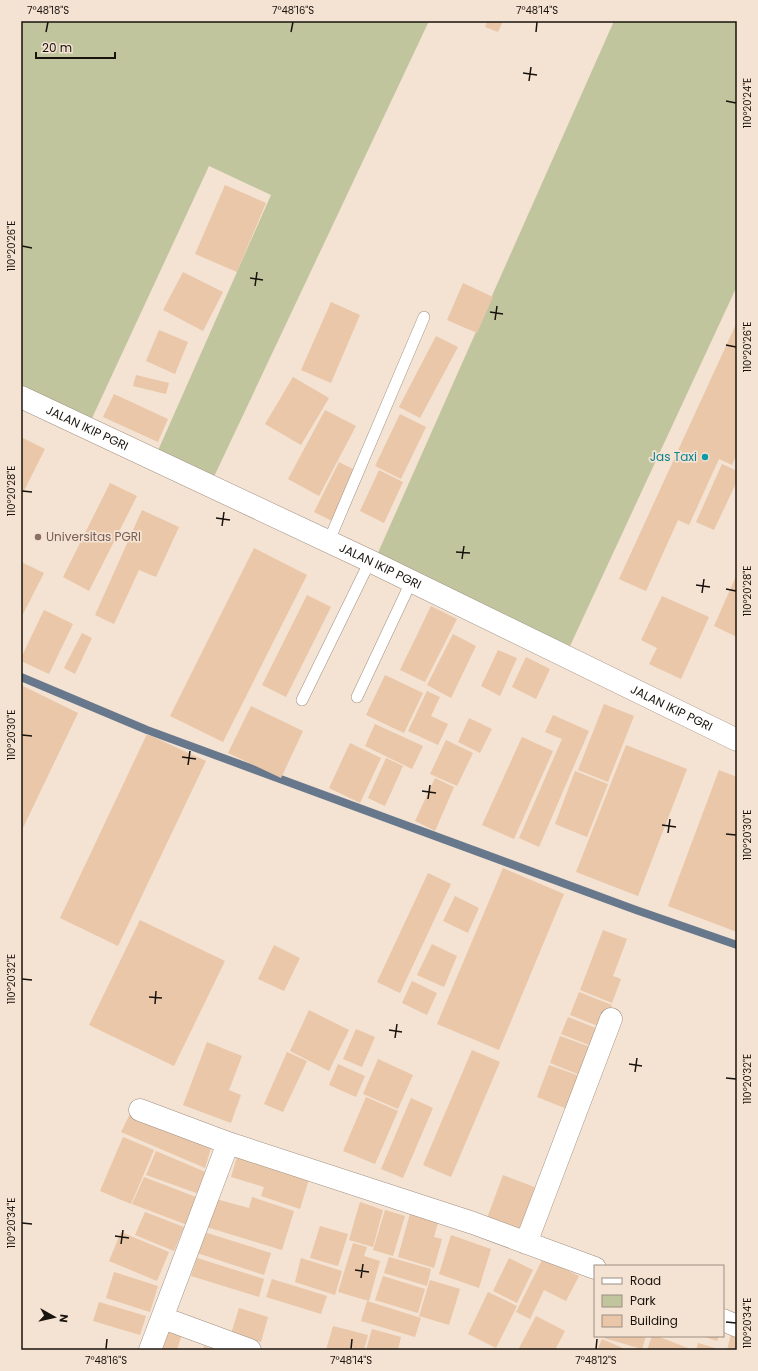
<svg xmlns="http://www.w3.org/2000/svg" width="758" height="1371" font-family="Poppins,sans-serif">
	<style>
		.green { fill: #c0c59e }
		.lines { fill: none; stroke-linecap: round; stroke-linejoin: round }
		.stream { stroke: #67788c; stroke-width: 8 }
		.building { fill: #e9c7a8 }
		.service-casing { stroke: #9f8f80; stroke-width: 12 }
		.minor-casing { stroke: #9f8f80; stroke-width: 23 }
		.secondary-casing { stroke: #9f8f80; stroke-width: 23 }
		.service { stroke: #fff; stroke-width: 11 }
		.minor { stroke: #fff; stroke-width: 22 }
		.secondary { stroke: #fff; stroke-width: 22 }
		.ticks { fill: none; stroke: #19130d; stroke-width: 1.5 }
		.culture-dot { fill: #0f9aa8; stroke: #f4e2d2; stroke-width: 1.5 }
		.education-dot { fill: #8d6e63; stroke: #f4e2d2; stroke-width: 1.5 }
		.labels { text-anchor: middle; stroke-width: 3.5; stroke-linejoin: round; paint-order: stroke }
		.street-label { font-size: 12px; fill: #19130d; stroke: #f4e2d2 }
		.culture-label { font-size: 12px; fill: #0d838f; stroke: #f4e2d2; text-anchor: end }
		.education-label { font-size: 12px; fill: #785e54; stroke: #f4e2d2; text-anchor: start }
		.neatline { fill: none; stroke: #19130d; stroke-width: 1.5 }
		.ticks-label { font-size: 10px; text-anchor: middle; fill: #19130d }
	</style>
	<rect width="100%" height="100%" fill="#f4e2d2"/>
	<path class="green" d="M21 21H429L211 483 156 455 271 195 209 166 87 429 21 396Z
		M614 21H737V286L570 646 411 582 373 564Z"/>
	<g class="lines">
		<path class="stream" d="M21 677 147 730 636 910 737 945"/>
	</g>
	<path class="building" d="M487 21H503L498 32 485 27Z
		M225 185 266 203 237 272 195 254Z
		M183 272 223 292 203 331 163 310Z
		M463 283 493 297 477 333 447 320Z
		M331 302 360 315 331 383 301 370Z
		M737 322V454L732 465 719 459 689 525 678 520 646 591 619 579Z
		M159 330 188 342 175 374 146 361Z
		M436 336 458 347 420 418 399 407Z
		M136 375 169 383 166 394 133 386Z
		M293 377 329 398 301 445 265 424Z
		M114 394 168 419 158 442 103 417Z
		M325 410 356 426 319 496 288 479Z
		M400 414 426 427 401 479 375 466Z
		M21 437 45 449 21 497Z
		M339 462 357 471 332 521 314 512Z
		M722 464 737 471V481L714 530 696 522Z
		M379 470 403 482 384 523 360 511Z
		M110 483 137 496 89 591 63 577Z
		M142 510 179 527 156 577 139 570 114 624 95 615Z
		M254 548 307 575 223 742 170 716Z
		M21 562 44 573 21 618Z
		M737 574V637L714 626Z
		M307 595 331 607 286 697 262 685Z
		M662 596 709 617 681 679 649 664 657 648 641 640Z
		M431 606 457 619 425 682 400 670Z
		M44 610 73 624 49 674 21 661V658Z
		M82 633 92 638 75 674 64 668Z
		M453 634 476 646 451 698 427 685Z
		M498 650 517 658 500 696 481 686Z
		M526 657 550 669 536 699 512 687Z
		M385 675 423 693 404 733 366 715Z
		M21 685 78 713 21 832Z
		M427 691 440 697 431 716 448 724 438 745 408 731Z
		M604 704 634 716 608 782 578 770Z
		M251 706 303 731 281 778 228 753Z
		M553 715 589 731 539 847 519 838 562 739 545 732Z
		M469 718 492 729 480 753 458 742Z
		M375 724 423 746 412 769 365 746Z
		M147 734 206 761 118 946 60 918Z
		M522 737 553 751 514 839 482 825Z
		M446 740 473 753 457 786 430 774Z
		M350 743 381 758 360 803 329 788Z
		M626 745 687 769 638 896 576 872Z
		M386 758 403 766 385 806 368 798Z
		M719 770 737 777V932L668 906Z
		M575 771 608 784 587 837 555 824Z
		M435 778 454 787 435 831 415 821Z
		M503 868 564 894 499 1050 437 1024Z
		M428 873 451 884 400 993 377 982Z
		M455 896 479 908 468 933 443 921Z
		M140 920 225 961 174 1066 89 1025Z
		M603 930 627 939 613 976 621 979 612 1003 580 990Z
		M432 944 457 956 444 987 417 975Z
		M274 945 300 958 284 991 258 979Z
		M412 981 437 993 427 1015 402 1003Z
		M579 992 612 1005 603 1028 570 1015Z
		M309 1010 349 1030 329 1071 290 1051Z
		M568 1017 601 1030 594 1047 561 1034Z
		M356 1029 375 1037 362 1067 343 1059Z
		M560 1036 596 1049 585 1077 550 1063Z
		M207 1042 242 1056 229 1090 241 1095 231 1123 183 1105Z
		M472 1050 500 1062 451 1177 423 1165Z
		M287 1052 307 1061 283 1112 264 1104Z
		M378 1059 413 1075 398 1109 363 1094Z
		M338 1064 365 1076 356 1097 329 1085Z
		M549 1065 585 1078 572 1111 537 1097Z
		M366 1097 398 1111 375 1164 343 1151Z
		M411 1098 433 1108 403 1178 381 1169Z
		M130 1114 212 1145 205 1168 121 1132Z
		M123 1137 154 1150 131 1204 100 1191Z
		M156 1151 210 1174 202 1195 146 1175Z
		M238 1153 310 1176 300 1209 261 1196 264 1187 231 1177Z
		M503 1175 537 1188 520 1234 486 1221Z
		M144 1177 201 1199 190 1226 132 1204Z
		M252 1197 294 1211 282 1250 203 1226 212 1198 249 1208Z
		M360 1202 383 1210 373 1247 349 1240Z
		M385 1210 405 1216 393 1256 373 1250Z
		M411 1210 439 1219 434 1237 442 1239 434 1268 398 1257Z
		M145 1212 184 1227 174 1251 135 1235Z
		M320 1226 348 1234 338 1266 310 1258Z
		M121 1232 169 1252 157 1281 109 1261Z
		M204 1232 271 1253 264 1275 197 1253Z
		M451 1235 491 1249 479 1288 439 1274Z
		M353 1243 367 1247 364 1256 380 1261 369 1301 338 1292Z
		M389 1257 431 1269 427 1286 384 1273Z
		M197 1258 264 1279 259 1297 191 1276Z
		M301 1258 342 1271 335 1295 295 1282Z
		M509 1258 533 1270 517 1303 493 1291Z
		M543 1258 579 1276 566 1301 544 1290 530 1319 516 1312Z
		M114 1272 158 1286 150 1312 106 1298Z
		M383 1276 425 1289 418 1313 375 1300Z
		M272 1279 327 1296 321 1314 266 1297Z
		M430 1280 460 1289 449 1325 419 1316Z
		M488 1292 517 1306 496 1348 468 1334Z
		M367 1301 421 1318 415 1337 361 1321Z
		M99 1302 146 1316 140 1335 93 1321Z
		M239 1308 268 1317 261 1342 231 1334Z
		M536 1316 565 1331 555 1350H518Z
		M333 1326 368 1335 364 1350H326Z
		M163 1329 182 1334 177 1350H157Z
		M372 1329 401 1337 398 1350H366Z
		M731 1334 737 1335V1350H727Z
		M605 1336H646L642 1349 604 1338Z
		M652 1336H657L688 1348 687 1350H647Z
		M702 1336H719L717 1341Z
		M602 1339 627 1350H597Z
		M698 1343 722 1350H696Z
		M204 1346 215 1350H203Z"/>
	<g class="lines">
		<defs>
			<path id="service" d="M328 543 424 317
				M357 697 411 582
				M302 700 370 561"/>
			<path id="minor" d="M140 1110 228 1143 473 1223 595 1268
				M526 1243 611 1019
				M163 1318 250 1350
				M723 1320 737 1326
				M150 1350 228 1143"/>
			<g id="secondary">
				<path id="s1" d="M21 397 370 561 737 740"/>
			</g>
		</defs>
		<use href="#service" class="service-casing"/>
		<use href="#minor" class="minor-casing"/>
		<use href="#secondary" class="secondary-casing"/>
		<use href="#service" class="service"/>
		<use href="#minor" class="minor"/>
		<use href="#secondary" class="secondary"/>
	</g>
	<path class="ticks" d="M46 32 48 22M291 32 293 22M536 32 537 22M523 73 537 75M529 81 531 67M726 101 736 103M22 246 32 248M250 278 263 280M255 286 257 272M490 312 503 314M495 320 497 306M726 345 736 347M22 491 32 492M216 518 230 520M222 526 224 512M456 552 470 553M462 559 464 546M696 585 710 587M726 589 736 591M702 593 704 579M22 735 32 736M182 757 196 759M188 765 190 751M422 791 436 793M428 799 430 785M662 825 676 827M668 833 670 819M726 834 736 835M22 979 32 980M149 997 162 998M155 1004 156 991M389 1030 402 1032M395 1038 397 1024M629 1064 642 1066M635 1072 637 1058M726 1078 736 1079M22 1223 32 1224M115 1236 129 1238M121 1244 123 1230M355 1270 369 1272M361 1278 363 1264M726 1322 736 1323M106 1349 107 1339M351 1349 352 1339M596 1349 597 1339"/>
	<circle class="culture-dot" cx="705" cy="457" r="4"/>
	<circle class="education-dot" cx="38" cy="537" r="4"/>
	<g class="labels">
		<g class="street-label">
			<text dy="4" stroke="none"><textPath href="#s1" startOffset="73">JALAN IKIP PGRI</textPath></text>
			<text dy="4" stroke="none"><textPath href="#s1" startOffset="397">JALAN IKIP PGRI</textPath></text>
			<text dy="4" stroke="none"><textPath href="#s1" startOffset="721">JALAN IKIP PGRI</textPath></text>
		</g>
		<g class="culture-label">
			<text x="697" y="461">Jas Taxi</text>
		</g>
		<g class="education-label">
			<text x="46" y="541">Universitas PGRI</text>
		</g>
	</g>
	<rect width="758" height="1371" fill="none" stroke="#f4e2d2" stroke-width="44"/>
	<rect x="594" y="1265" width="130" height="72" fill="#f4e2d2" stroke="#9c8f83"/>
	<rect x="602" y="1278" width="20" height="6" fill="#ffffff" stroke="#9c8f83"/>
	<text x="630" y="1285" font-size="12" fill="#19130d">Road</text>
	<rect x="602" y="1295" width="20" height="12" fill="#c0c59e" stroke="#9c8f83"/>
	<text x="630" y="1305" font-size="12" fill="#19130d">Park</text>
	<rect x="602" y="1315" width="20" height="12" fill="#e9c7a8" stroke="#9c8f83"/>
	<text x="630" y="1325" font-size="12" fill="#19130d">Building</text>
	<g transform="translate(54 1317) rotate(98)" stroke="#f4e2d2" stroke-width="3" paint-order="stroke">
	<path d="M0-3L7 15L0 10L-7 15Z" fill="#19130d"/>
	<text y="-6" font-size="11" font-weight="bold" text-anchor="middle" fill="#19130d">N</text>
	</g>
	<path d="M36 52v6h79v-6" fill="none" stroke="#19130d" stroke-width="2"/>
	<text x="42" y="52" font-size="12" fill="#19130d" stroke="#f4e2d2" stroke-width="3" paint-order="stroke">20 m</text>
	<rect x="22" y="22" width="714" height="1327" class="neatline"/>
	<g class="ticks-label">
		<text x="48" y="14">7°48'18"S</text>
		<text x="293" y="14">7°48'16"S</text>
		<text x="537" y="14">7°48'14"S</text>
		<text transform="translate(747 103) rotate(-90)" y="4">110°20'24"E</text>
		<text transform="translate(11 246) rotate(-90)" y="4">110°20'26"E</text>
		<text transform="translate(747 347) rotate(-90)" y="4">110°20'26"E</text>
		<text transform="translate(11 491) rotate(-90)" y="4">110°20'28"E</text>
		<text transform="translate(747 591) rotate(-90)" y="4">110°20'28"E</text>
		<text transform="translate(11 735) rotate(-90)" y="4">110°20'30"E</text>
		<text transform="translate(747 835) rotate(-90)" y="4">110°20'30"E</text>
		<text transform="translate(11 979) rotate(-90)" y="4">110°20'32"E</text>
		<text transform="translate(747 1079) rotate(-90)" y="4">110°20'32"E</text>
		<text transform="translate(11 1223) rotate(-90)" y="4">110°20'34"E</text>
		<text transform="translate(747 1323) rotate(-90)" y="4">110°20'34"E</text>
		<text x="106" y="1364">7°48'16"S</text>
		<text x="351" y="1364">7°48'14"S</text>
		<text x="596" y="1364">7°48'12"S</text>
	</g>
</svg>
